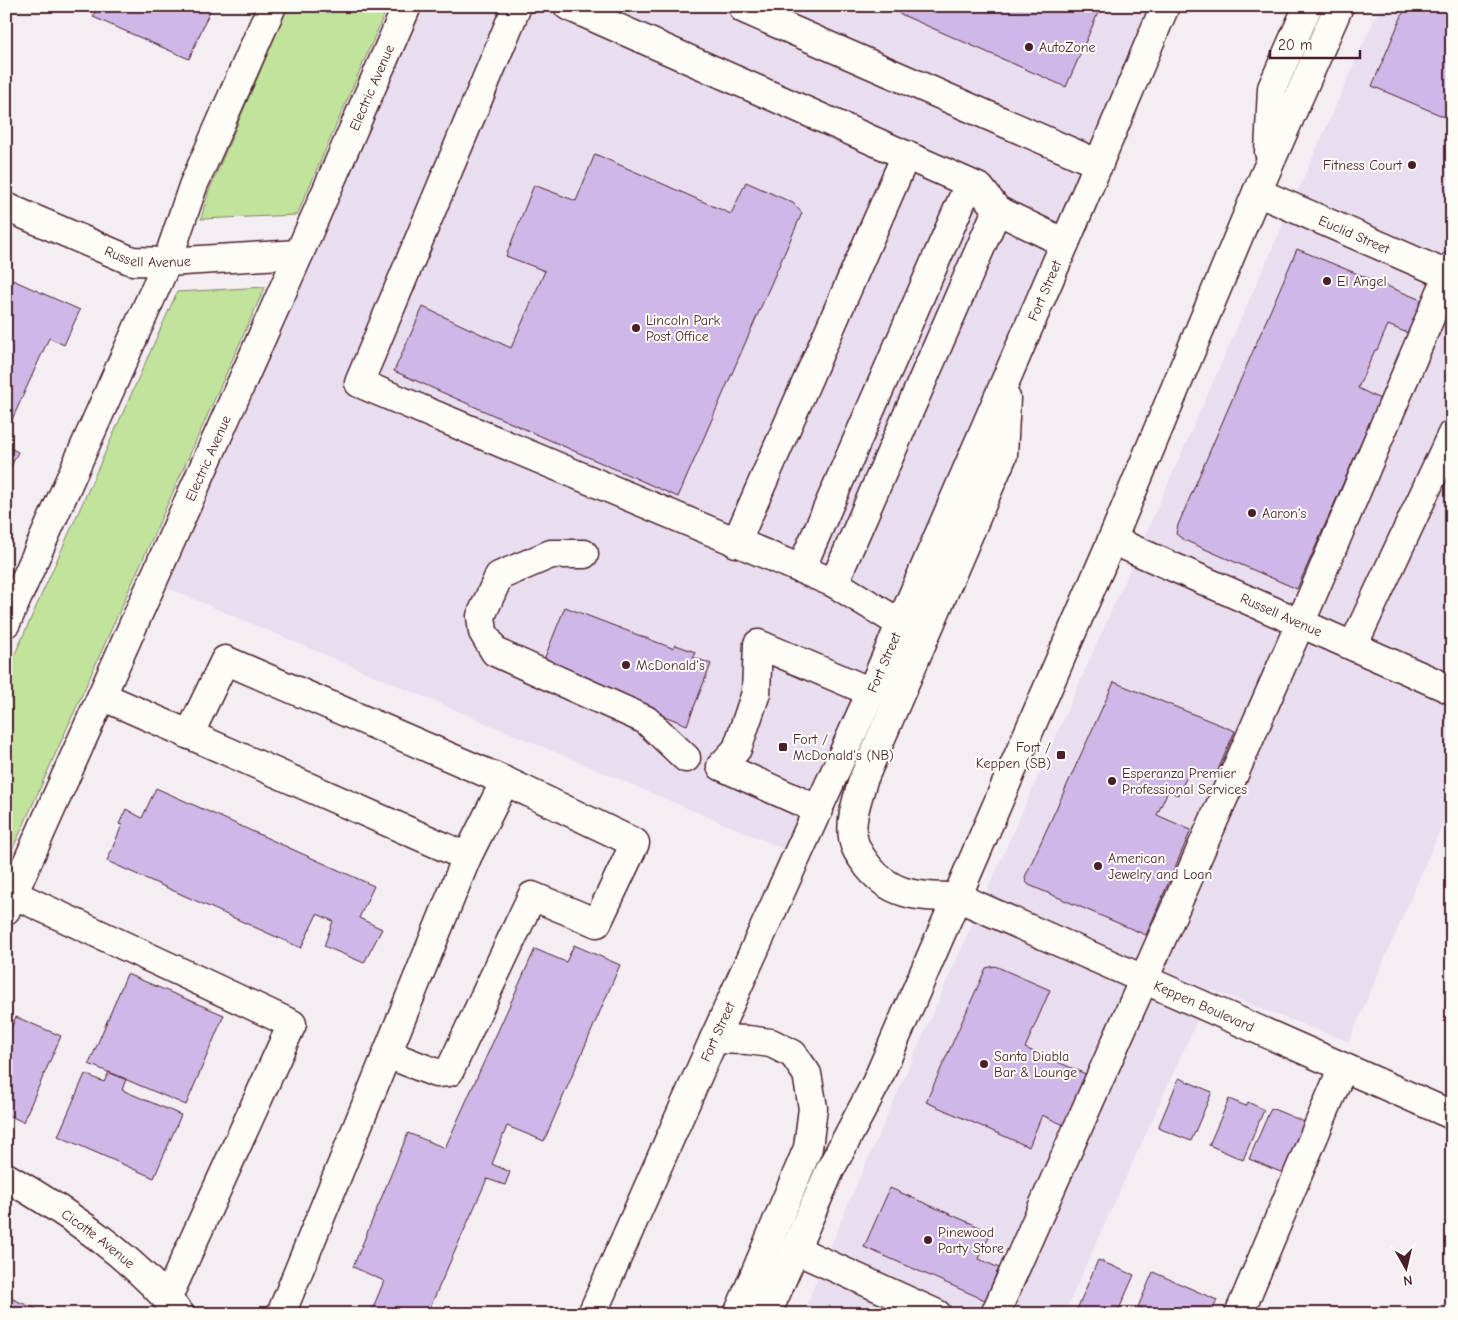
<svg xmlns="http://www.w3.org/2000/svg" width="1458" height="1320" font-family="'Comic Neue',sans-serif">
	<style>
		.built { fill: #e9def0 }
		.green { fill: #c1e39c; stroke: #868164 }
		.building { fill: #cfb7e7; stroke: #4a1f2b }
		.lines { fill: none; stroke-linecap: round; stroke-linejoin: round }
		.minor-casing { stroke: #4a1f2b; stroke-width: 31 }
		.major-casing { stroke: #4a1f2b; stroke-width: 31 }
		.minor { stroke: #fdfcf7; stroke-width: 28 }
		.major { stroke: #fdfcf7; stroke-width: 28 }
		.poi-dot { fill: #4a1f2b; stroke: #fdfcf7; stroke-width: 2 }
		.labels { text-anchor: middle; stroke-width: 4; stroke-linejoin: round; paint-order: stroke }
		.poi-label { font-size: 14px; fill: #4a1f2b; stroke: #fdfcf7; text-anchor: start }
		.street-label { font-size: 14px; fill: #4a1f2b; stroke: #fdfcf7 }
	</style>
	<rect width="100%" height="100%" fill="#f4eef4"/>
	<filter id="ink" filterUnits="userSpaceOnUse"><feTurbulence type="fractalNoise" baseFrequency=".02" numOctaves="2"/><feDisplacementMap in="SourceGraphic" scale="10" xChannelSelector="R" yChannelSelector="G"/><feConvolveMatrix kernelMatrix="1 2 1 2 8 2 1 2 1" color-interpolation-filters="sRGB"/></filter>
	<g filter="url(#ink)">
		<path class="built" d="M407 6H1166L798 855 153 582Z
			M1380 6H1452V802L1349 1042 1211 990 1064 1314H803L847 1206Z"/>
		<path class="green" d="M288 6H388L297 215 201 219 208 193Z
			M265 287 19 835 6 862V674L177 292Z"/>
		<path class="building" d="M98 6H212L189 59 93 17Z
			M882 6H1101L1066 87Z
			M1406 6H1452V120L1372 86Z
			M595 154 731 214 746 182 793 203 802 213 678 497 394 371 423 307 511 348 545 271 506 256 534 185 576 201Z
			M1297 249 1426 302 1412 335 1388 325 1377 350H1375L1358 388 1380 399 1297 589 1184 540 1176 534 1178 525Z
			M6 277 80 310 64 345 49 338 6 433Z
			M6 446 18 452 6 477Z
			M565 607 672 648 676 645 695 652 693 657 711 664 687 725 541 667Z
			M1114 682 1235 731 1214 779 1190 770 1178 795 1168 791 1157 815 1191 830 1146 935 1029 885 1026 882 1025 877Z
			M156 788 374 886 359 918 382 929 364 963 324 946 333 921 317 914 301 948 107 861 122 825 119 824 126 809 142 818Z
			M574 945 620 965 544 1141 507 1126 492 1164 510 1172 505 1185 487 1179 427 1314H381L372 1310 384 1281 353 1267 408 1133 445 1148 535 949 566 962Z
			M995 966 1050 990 1025 1048 1088 1075 1066 1126 1042 1115 1029 1147 926 1102 986 968Z
			M127 974 224 1015 186 1105 89 1064Z
			M16 1017 61 1036 23 1122 6 1114V1039Z
			M109 1072 126 1079 122 1090 181 1115 154 1178 58 1136 85 1074 104 1082Z
			M1179 1078 1212 1092 1191 1141 1158 1128Z
			M1229 1099 1246 1106 1248 1102 1264 1110 1243 1160 1209 1145Z
			M1271 1108 1305 1122 1283 1173 1249 1159Z
			M890 1188 991 1232 979 1259 999 1268 985 1300 864 1247Z
			M1098 1260 1134 1275 1117 1314H1075Z
			M1153 1272 1217 1300 1211 1314H1153L1138 1307Z
			M6 1296 47 1314H6Z"/>
		<g class="lines">
			<defs>
				<g id="minor">
					<path d="M517 6 359 383 834 583 901 624"/>
					<path d="M568 6 980 188 997 210 1065 243"/>
					<path d="M744 9 1099 164"/>
					<path id="s1" d="M1257 192 1452 277"/>
					<path id="s2" d="M6 207 132 261 167 262 299 254"/>
					<path id="s3" d="M1112 540 1452 690"/>
					<path d="M736 543 906 155"/>
					<path d="M584 554H551L499 576 481 616 483 632 495 652 646 720 686 758"/>
					<path d="M801 569 969 184"/>
					<path d="M834 583 997 210"/>
					<path d="M6 623 167 262 193 186 272 6"/>
					<path d="M1353 646 1452 434"/>
					<path d="M102 696 467 857 281 1314"/>
					<path d="M189 735 225 660 505 781"/>
					<path d="M819 810 721 766 737 749 756 693 758 644 871 692"/>
					<path d="M13 894 292 1024 167 1299"/>
					<path id="s4" d="M957 897 1452 1115"/>
					<path id="s5" d="M6 910 299 254 407 6"/>
					<path d="M387 1054 436 1073 449 1072 532 896 597 923 635 843 505 781 467 857"/>
					<path id="s6" d="M6 1177C70 1214 132 1256 180 1314"/>
					<path d="M794 1249 937 1314"/>
					<path d="M995 1314 1144 979 1300 624 1452 266"/>
					<path d="M1239 1314 1343 1067"/>
				</g>
				<g id="major">
					<path d="M1269 152 1272 88 1308 6"/>
					<path d="M957 897C918 897 888 896 864 861 859 854 854 847 853 837 850 818 858 798 863 780L1003 455 1006 398"/>
					<path d="M714 1039 748 1040 771 1043 793 1054 807 1074 813 1108 808 1148 738 1314"/>
					<path id="s7" d="M592 1314 714 1039 871 692 1065 243 1165 6"/>
					<path d="M767 1314 830 1170 876 1083 957 897 1112 540 1257 192 1339 6"/>
				</g>
			</defs>
			<use href="#minor" class="minor-casing"/>
			<use href="#major" class="major-casing"/>
			<use href="#minor" class="minor"/>
			<use href="#major" class="major"/>
		</g>
	</g>
	<g class="poi-dot">
		<circle cx="1029" cy="47" r="5"/>
		<circle cx="1412" cy="165" r="5"/>
		<circle cx="1327" cy="281" r="5"/>
		<circle cx="636" cy="328" r="5"/>
		<circle cx="1252" cy="513" r="5"/>
		<circle cx="626" cy="665" r="5"/>
		<rect x="778" y="742" width="10" height="10" rx="2.5"/>
		<rect x="1056" y="750" width="10" height="10" rx="2.5"/>
		<circle cx="1112" cy="781" r="5"/>
		<circle cx="1098" cy="866" r="5"/>
		<circle cx="984" cy="1064" r="5"/>
		<circle cx="928" cy="1240" r="5"/>
	</g>
	<g class="labels">
		<g class="poi-label">
			<text x="1039" y="52">AutoZone</text>
			<text x="1402" y="170" text-anchor="end">Fitness Court</text>
			<text x="1337" y="286">El Angel</text>
			<text x="646" y="325">Lincoln Park<tspan x="646" dy="16">Post Office</tspan></text>
			<text x="1262" y="518">Aaron's</text>
			<text x="636" y="670">McDonald's</text>
			<text x="793" y="744">Fort /<tspan x="793" dy="16">McDonald's (NB)</tspan></text>
			<text x="1051" y="752" text-anchor="end">Fort /<tspan x="1051" dy="16">Keppen (SB)</tspan></text>
			<text x="1122" y="778">Esperanza Premier<tspan x="1122" dy="16">Professional Services</tspan></text>
			<text x="1108" y="863">American<tspan x="1108" dy="16">Jewelry and Loan</tspan></text>
			<text x="994" y="1061">Santa Diabla<tspan x="994" dy="16">Bar &amp; Lounge</tspan></text>
			<text x="938" y="1237">Pinewood<tspan x="938" dy="16">Party Store</tspan></text>
		</g>
		<g class="street-label">
			<text dy="5" stroke="none"><textPath href="#s5" startOffset="900">Electric Avenue</textPath></text>
			<text dy="5" stroke="none"><textPath href="#s1" startOffset="106">Euclid Street</textPath></text>
			<text dy="5" stroke="none"><textPath href="#s2" startOffset="152">Russell Avenue</textPath></text>
			<text dy="5" stroke="none"><textPath href="#s7" startOffset="1119">Fort Street</textPath></text>
			<text dy="5" stroke="none"><textPath href="#s5" startOffset="495">Electric Avenue</textPath></text>
			<text dy="5" stroke="none"><textPath href="#s3" startOffset="185">Russell Avenue</textPath></text>
			<text dy="5" stroke="none"><textPath href="#s7" startOffset="714">Fort Street</textPath></text>
			<text dy="5" stroke="none"><textPath href="#s4" startOffset="270">Keppen Boulevard</textPath></text>
			<text dy="5" stroke="none"><textPath href="#s7" startOffset="309">Fort Street</textPath></text>
			<text dy="5" stroke="none"><textPath href="#s6" startOffset="111">Cicotte Avenue</textPath></text>
		</g>
	</g>
	<rect width="1458" height="1320" fill="none" stroke="#fdfcf7" stroke-width="25"/>
	<rect x="12" y="12" width="1433" height="1295" fill="none" stroke="#4a1f2b" stroke-width="2" filter="url(#ink)"/>
	<g transform="translate(1406 1268) rotate(172)" stroke="#fdfcf7" stroke-width="4" paint-order="stroke">
	<path d="M0-4L9 19L0 12L-9 19Z" fill="#4a1f2b"/>
	<text y="-8" font-size="14" font-weight="bold" text-anchor="middle" fill="#4a1f2b">N</text>
	</g>
	<path d="M1270 50v8h90v-8" fill="none" stroke="#4a1f2b" stroke-width="2.5"/>
	<text x="1278" y="50" font-size="15" fill="#4a1f2b" stroke="#fdfcf7" stroke-width="4" paint-order="stroke">20 m</text>
</svg>
